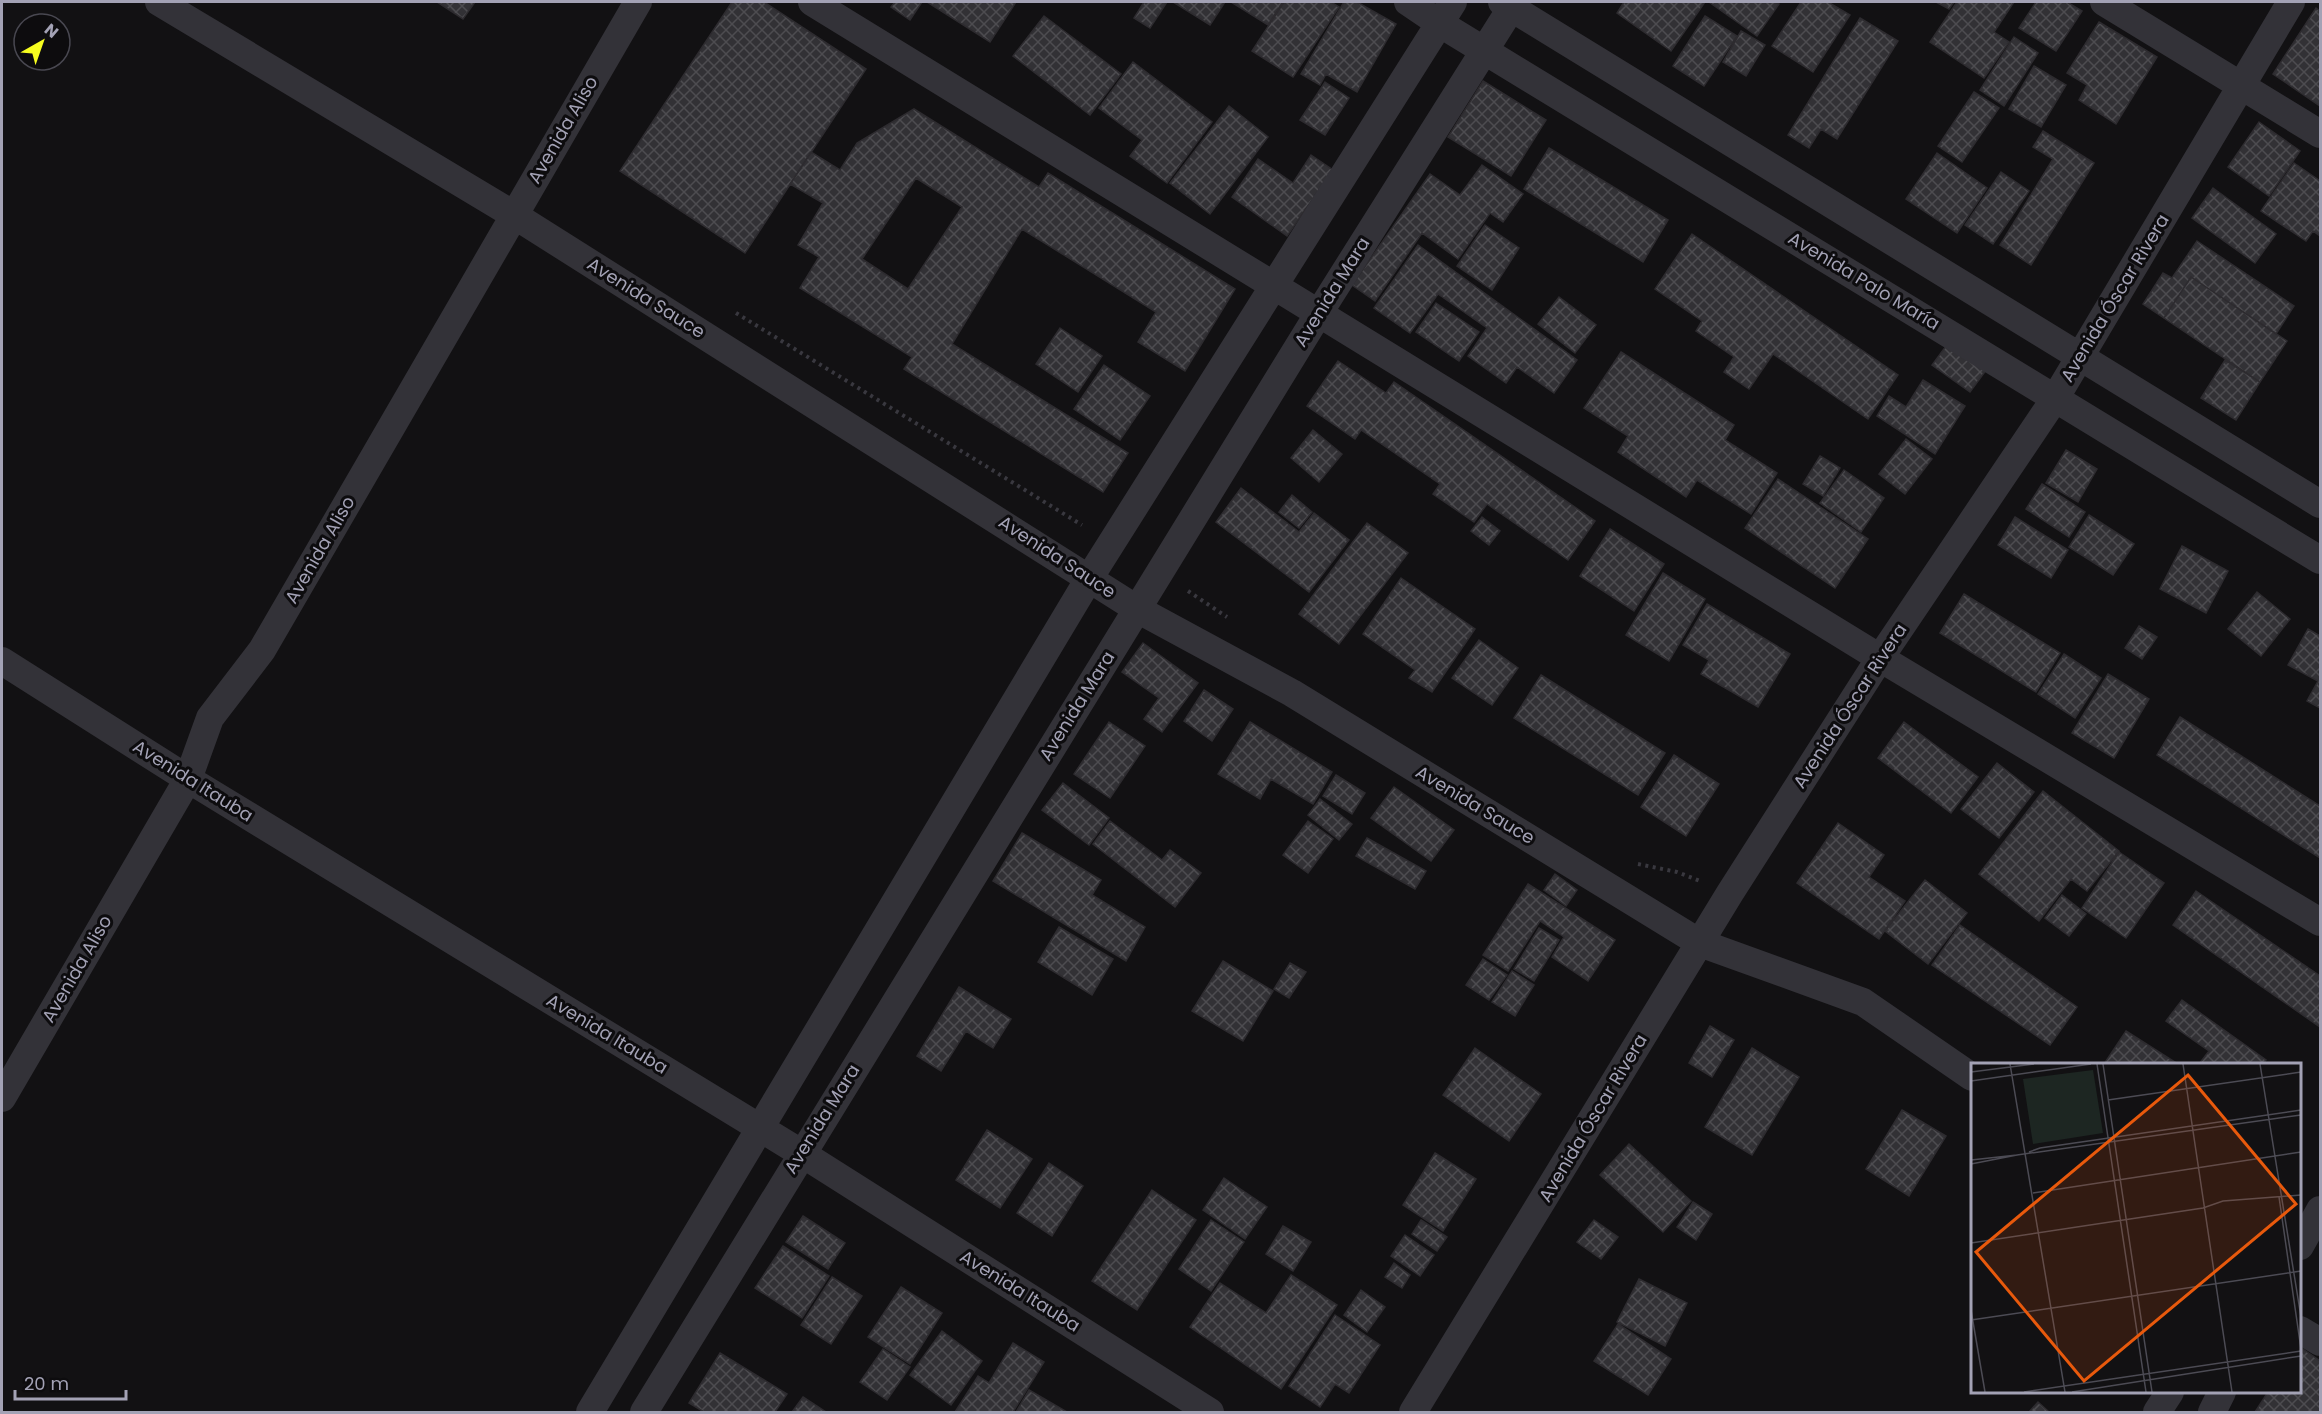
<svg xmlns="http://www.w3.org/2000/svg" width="2322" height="1414" font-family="Poppins,sans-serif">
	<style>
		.building { fill: url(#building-cross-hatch); stroke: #2d2b2f; stroke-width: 1.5; fill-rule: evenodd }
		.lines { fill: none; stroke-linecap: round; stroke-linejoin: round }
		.path { stroke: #39383f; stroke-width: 4; stroke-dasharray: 3 4.5; stroke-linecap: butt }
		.street { stroke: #333238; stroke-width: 28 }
		.labels { text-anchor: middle; stroke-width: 6; stroke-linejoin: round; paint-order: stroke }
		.street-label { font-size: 18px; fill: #a3a2b5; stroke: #0d0c0e }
		.inset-road { fill: none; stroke: #4c4b54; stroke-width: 1.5 }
		.view { fill: #e8590c; fill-opacity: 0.15; stroke: #e8590c; stroke-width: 3 }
		.inset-edge { fill: none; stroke: #a3a2b5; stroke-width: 3 }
	</style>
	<defs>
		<pattern id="building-cross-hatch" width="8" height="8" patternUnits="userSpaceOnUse" patternTransform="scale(1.5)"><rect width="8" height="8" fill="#323135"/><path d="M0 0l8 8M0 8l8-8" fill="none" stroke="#4d4c50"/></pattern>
	</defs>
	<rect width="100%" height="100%" fill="#121113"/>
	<path class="building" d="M437 2H475L463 19Z
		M732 2H764L866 69 745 253 620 171Z
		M895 2H922L910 20 891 7Z
		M927 2H1016L990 42Z
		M1144 2H1167L1150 28 1134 18Z
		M1173 2H1225L1210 25Z
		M1231 2H1283L1268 25Z
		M1284 2H1331L1339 7 1293 77 1252 51Z
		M1344 2H1357L1396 24 1357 92 1326 74 1320 85 1301 74Z
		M1624 2H1705L1671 51 1617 13Z
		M1709 2H1775L1779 4 1757 36Z
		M1801 2H1828L1850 15 1813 72 1772 46Z
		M1936 2H1954L1949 9Z
		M1957 2H2014L1994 32 2009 42 1984 78 1930 42Z
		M2036 2H2067L2082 11 2056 51 2019 28Z
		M2316 8 2320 11V106L2273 74Z
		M1044 16 1121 74 1090 115 1013 56Z
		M1705 16 1737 36 1704 86 1673 66Z
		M1860 18 1898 41 1837 139 1821 129 1809 148 1788 135Z
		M2099 22 2157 57 2116 124 2079 100 2087 85 2067 73Z
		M1741 31 1765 45 1746 76 1723 62Z
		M2014 37 2038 53 2004 106 1980 90Z
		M1133 62 1212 122 1167 183 1130 156 1142 140 1099 108Z
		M2034 66 2066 85 2041 127 2009 109Z
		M1483 81 1546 120 1511 176 1448 137Z
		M1325 82 1349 98 1325 135 1300 120Z
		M1974 92 1999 108 1962 162 1938 146Z
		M1229 106 1268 137 1210 214 1170 183Z
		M914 109 1039 187 1048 173 1235 289 1185 371 1138 342 1156 312 1022 229 952 344 1128 453 1103 492 904 369 912 357 800 288 819 257 798 245 823 203 790 184 811 152 840 170 857 143ZM916 178 962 207 908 289 862 259Z
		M2259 122 2300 151 2269 196 2228 167Z
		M2043 131 2094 163 2031 265 2000 245 2053 159 2033 147Z
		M1549 148 1668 220 1643 262 1524 189Z
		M1937 153 1987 188 1957 233 1906 199Z
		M1311 155 1333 170 1287 236 1232 197 1258 159 1293 183Z
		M2294 163 2320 181V236L2313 231 2306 241 2261 211Z
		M1482 165 1523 194 1503 222 1490 213 1458 259 1422 233 1375 301 1352 285 1430 174 1460 195Z
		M2001 172 2029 191 1993 244 1965 225Z
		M2213 188 2276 234 2255 263 2192 218Z
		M1485 225 1519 248 1492 290 1457 266Z
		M1692 234 1898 375 1868 419 1773 354 1749 389 1724 372 1734 357 1696 331 1702 321 1655 289Z
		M2197 241 2294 306 2276 334 2191 277 2164 318 2143 304 2163 273 2172 278Z
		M1418 245 1577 360 1554 393 1517 367 1506 383 1468 356 1487 328 1438 294 1410 333 1374 308Z
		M2191 277 2287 341 2260 382 2164 318Z
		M1559 297 1596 325 1575 353 1538 324Z
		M1436 303 1479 332 1459 361 1416 332Z
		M1060 328 1102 356 1078 392 1036 364Z
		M1949 342 1987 369 1970 392 1932 365Z
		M1621 352 1734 425 1725 440 1777 473 1751 514 1697 480 1686 497 1618 452 1628 436 1584 408Z
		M2225 360 2260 382 2236 420 2201 398Z
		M1338 361 1386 393 1394 382 1595 521 1568 560 1487 504 1474 522 1433 494 1440 484 1361 430 1355 439 1307 406Z
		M1104 365 1150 396 1120 440 1074 409Z
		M1923 380 1965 406 1935 454 1877 416 1889 396 1906 407Z
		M1313 430 1342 454 1319 482 1291 458Z
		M1906 439 1932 459 1905 494 1879 474Z
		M2066 450 2097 469 2078 502 2046 483Z
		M1820 456 1840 468 1823 496 1803 484Z
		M1844 470 1884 498 1861 532 1820 503Z
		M1778 479 1868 539 1835 588 1745 528Z
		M2042 484 2085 512 2069 537 2026 509Z
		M1241 488 1299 532 1314 513 1349 540 1309 592 1216 522Z
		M1292 495 1312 512 1299 528 1279 512Z
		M2089 515 2134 544 2113 575 2069 547Z
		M1482 517 1500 531 1489 545 1471 531Z
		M2015 517 2068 550 2051 578 1998 545Z
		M1367 523 1408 553 1339 644 1299 614Z
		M1610 529 1664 564 1634 611 1580 576Z
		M2182 546 2228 571 2206 613 2160 589Z
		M1663 573 1705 599 1669 661 1626 635Z
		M1401 578 1475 629 1432 692 1409 678 1415 670 1363 634Z
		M2257 592 2290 619 2261 656 2228 629Z
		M1964 594 2060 653 2036 692 1940 633Z
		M1707 604 1790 654 1758 707 1701 674 1709 660 1683 645Z
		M2139 626 2157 637 2142 659 2125 648Z
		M2308 629 2320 636V708L2307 701 2318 681 2288 665Z
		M1479 640 1518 668 1492 705 1452 678Z
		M1143 643 1198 683 1162 732 1144 719 1159 698 1122 672Z
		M2064 654 2101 678 2075 718 2038 694Z
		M2108 674 2149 699 2114 758 2072 733Z
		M1541 675 1665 753 1638 795 1514 718Z
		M1204 690 1233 709 1212 741 1184 721Z
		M2180 717 2320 806V858L2157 755Z
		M1109 722 1145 746 1110 798 1074 774Z
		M1250 722 1332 772 1313 804 1271 779 1260 799 1218 774Z
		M1904 722 1978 777 1951 813 1878 758Z
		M1674 755 1719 784 1686 836 1641 807Z
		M1997 763 2034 792 1999 838 1961 809Z
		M1336 775 1365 793 1352 814 1323 796Z
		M1063 783 1109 818 1089 845 1042 810Z
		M1394 787 1454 830 1431 861 1371 818Z
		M2043 791 2119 851 2087 891 2071 879 2039 921 1979 874Z
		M1320 799 1352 824 1339 840 1308 815Z
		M1110 821 1162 860 1170 850 1201 873 1175 907 1093 844Z
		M1308 821 1333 839 1308 873 1283 855Z
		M1838 823 1884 855 1869 877 1905 901 1879 939 1797 883Z
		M1022 833 1101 880 1092 895 1145 927 1126 961 993 881Z
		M1367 838 1426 871 1415 889 1356 856Z
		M2119 852 2164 883 2126 938 2082 908Z
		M1555 874 1577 890 1566 906 1544 890Z
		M1925 880 1967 913 1928 964 1885 931Z
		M1528 884 1615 940 1588 981 1552 957 1564 937 1540 921 1508 971 1483 955Z
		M2196 891 2320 976V1027L2173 925Z
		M2062 895 2086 914 2069 936 2045 918Z
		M1960 925 2077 1007 2050 1045 1932 965Z
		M1059 927 1113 959 1092 995 1038 962Z
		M1539 928 1559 940 1534 981 1514 969Z
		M1483 959 1507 975 1489 1000 1466 985Z
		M1223 961 1273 991 1243 1041 1192 1011Z
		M1290 963 1306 972 1289 998 1274 989Z
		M1512 971 1534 985 1515 1016 1492 1002Z
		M959 987 1011 1019 993 1048 966 1031 941 1071 917 1056Z
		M2182 1000 2266 1060 2263 1064H2199L2209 1051 2166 1021Z
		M1710 1026 1734 1040 1712 1077 1689 1063Z
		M2126 1031 2178 1064H2104Z
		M1475 1048 1541 1094 1509 1141 1443 1095Z
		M1752 1048 1799 1077 1752 1155 1705 1127Z
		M1902 1110 1946 1136 1909 1196 1866 1169Z
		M987 1130 1032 1159 1000 1208 956 1180Z
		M1629 1144 1691 1201 1663 1232 1600 1175Z
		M1435 1153 1476 1179 1443 1231 1403 1205Z
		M1049 1163 1083 1186 1052 1236 1017 1213Z
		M1224 1178 1267 1207 1245 1239 1203 1210Z
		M1152 1190 1196 1220 1137 1310 1092 1281Z
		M1693 1202 1712 1214 1696 1240 1677 1227Z
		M803 1216 845 1243 828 1269 786 1242Z
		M1211 1220 1244 1242 1211 1291 1179 1269Z
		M1421 1220 1447 1237 1437 1251 1412 1234Z
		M1594 1220 1618 1237 1601 1259 1577 1242Z
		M1283 1226 1311 1242 1293 1271 1266 1254Z
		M1405 1235 1434 1255 1420 1276 1391 1256Z
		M783 1246 829 1276 802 1318 755 1288Z
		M1394 1263 1410 1275 1402 1288 1385 1277Z
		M1291 1275 1337 1305 1281 1389 1190 1327 1220 1283 1266 1313Z
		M832 1277 862 1296 831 1344 801 1325Z
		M1639 1279 1687 1303 1665 1346 1617 1322Z
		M901 1287 942 1313 910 1364 868 1337Z
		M1361 1290 1385 1307 1367 1332 1344 1315Z
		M1335 1315 1380 1345 1349 1393 1335 1384 1320 1407 1289 1386Z
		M1618 1324 1671 1359 1648 1395 1594 1361Z
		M942 1331 982 1361 951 1405 910 1375Z
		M1013 1343 1044 1362 1013 1412H955L978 1376 989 1383Z
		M2300 1347 2320 1361V1412H2255L2268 1392H2300Z
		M883 1349 910 1367 887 1400 860 1382Z
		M720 1353 787 1394 775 1412H704L689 1403Z
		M1029 1390 1067 1412H1016Z
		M803 1397 826 1412H792Z
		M2038 1402 2049 1412H2029Z"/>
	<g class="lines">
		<path class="path" d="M736 313 1082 525
			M1188 591 1227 617
			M1638 864 1677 872 1700 881"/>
		<path class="street" d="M159 2 514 215 1137 609 1292 693 1700 943 1863 1002 1972 1077
			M812 2 1880 658 2320 922
			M1408 2 1439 23 2320 560
			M1502 2 2320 504
			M2104 2 2320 134
			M2 661 188 779 801 1153 1210 1412
			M2 1098 188 779 210 718 262 650 638 2
			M2300 1246 2320 1210
			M2300 1330 2320 1342
			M590 1412 1090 577 1453 2
			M644 1412 1319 313 1515 2
			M1413 1412 1730 893 1880 658 2056 397 2291 2
			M2157 1412 2170 1392
			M2212 1412 2222 1392"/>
	</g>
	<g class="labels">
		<g class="street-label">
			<text transform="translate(563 130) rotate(-60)" y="6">Avenida Aliso</text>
			<text transform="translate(1864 281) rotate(31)" y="6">Avenida Palo María</text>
			<text transform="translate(1332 292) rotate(-58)" y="6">Avenida Mara</text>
			<text transform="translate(646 298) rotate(32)" y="6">Avenida Sauce</text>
			<text transform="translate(2115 298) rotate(-59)" y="6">Avenida Óscar Rivera</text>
			<text transform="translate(320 550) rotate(-60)" y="6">Avenida Aliso</text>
			<text transform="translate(1057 557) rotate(33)" y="6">Avenida Sauce</text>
			<text transform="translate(1077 706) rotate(-58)" y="6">Avenida Mara</text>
			<text transform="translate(1850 706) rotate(-57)" y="6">Avenida Óscar Rivera</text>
			<text transform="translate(193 781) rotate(32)" y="6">Avenida Itauba</text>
			<text transform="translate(1475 805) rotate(31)" y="6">Avenida Sauce</text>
			<text transform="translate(77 969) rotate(-60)" y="6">Avenida Aliso</text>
			<text transform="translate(607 1034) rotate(31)" y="6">Avenida Itauba</text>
			<text transform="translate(1593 1118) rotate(-59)" y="6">Avenida Óscar Rivera</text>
			<text transform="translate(822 1119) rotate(-58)" y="6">Avenida Mara</text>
			<text transform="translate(1020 1291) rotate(32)" y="6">Avenida Itauba</text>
		</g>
	</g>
	<g transform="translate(1971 1063)">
		<rect width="330" height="330" fill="#121113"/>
		<path d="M122 7 132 70 62 81 52 16Z" fill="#1d2622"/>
		<path class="inset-road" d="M39 1 94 329M126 1 175 329M132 1 181 329M212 1 261 329M289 1 330 254M0 9 63 1M0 18 120 1M137 37 330 9M58 89 69 85 330 47M46 92 330 52M0 97 46 92 0 101M62 130 330 89M308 134 330 286M0 180 232 145 252 138 330 132M0 247 14 329M0 257 330 208M53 329 330 288M101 329 330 293"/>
		<path class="view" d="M217 12 325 141 113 318 5 189Z"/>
		<rect width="330" height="330" class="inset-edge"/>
	</g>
	<rect width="2322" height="1414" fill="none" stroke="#a3a2b5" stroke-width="6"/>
	<g transform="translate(42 42) rotate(40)"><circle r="28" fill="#0d0c0e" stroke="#494851" stroke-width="1.5"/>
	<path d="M0-4.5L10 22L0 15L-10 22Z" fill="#f6fd1f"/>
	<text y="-9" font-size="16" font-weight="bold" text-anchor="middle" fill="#a3a2b5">N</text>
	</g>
	<path d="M15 1390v9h111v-9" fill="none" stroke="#a3a2b5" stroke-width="3"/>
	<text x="24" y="1390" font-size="18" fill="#a3a2b5" stroke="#0d0c0e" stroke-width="4.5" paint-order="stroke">20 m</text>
</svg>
